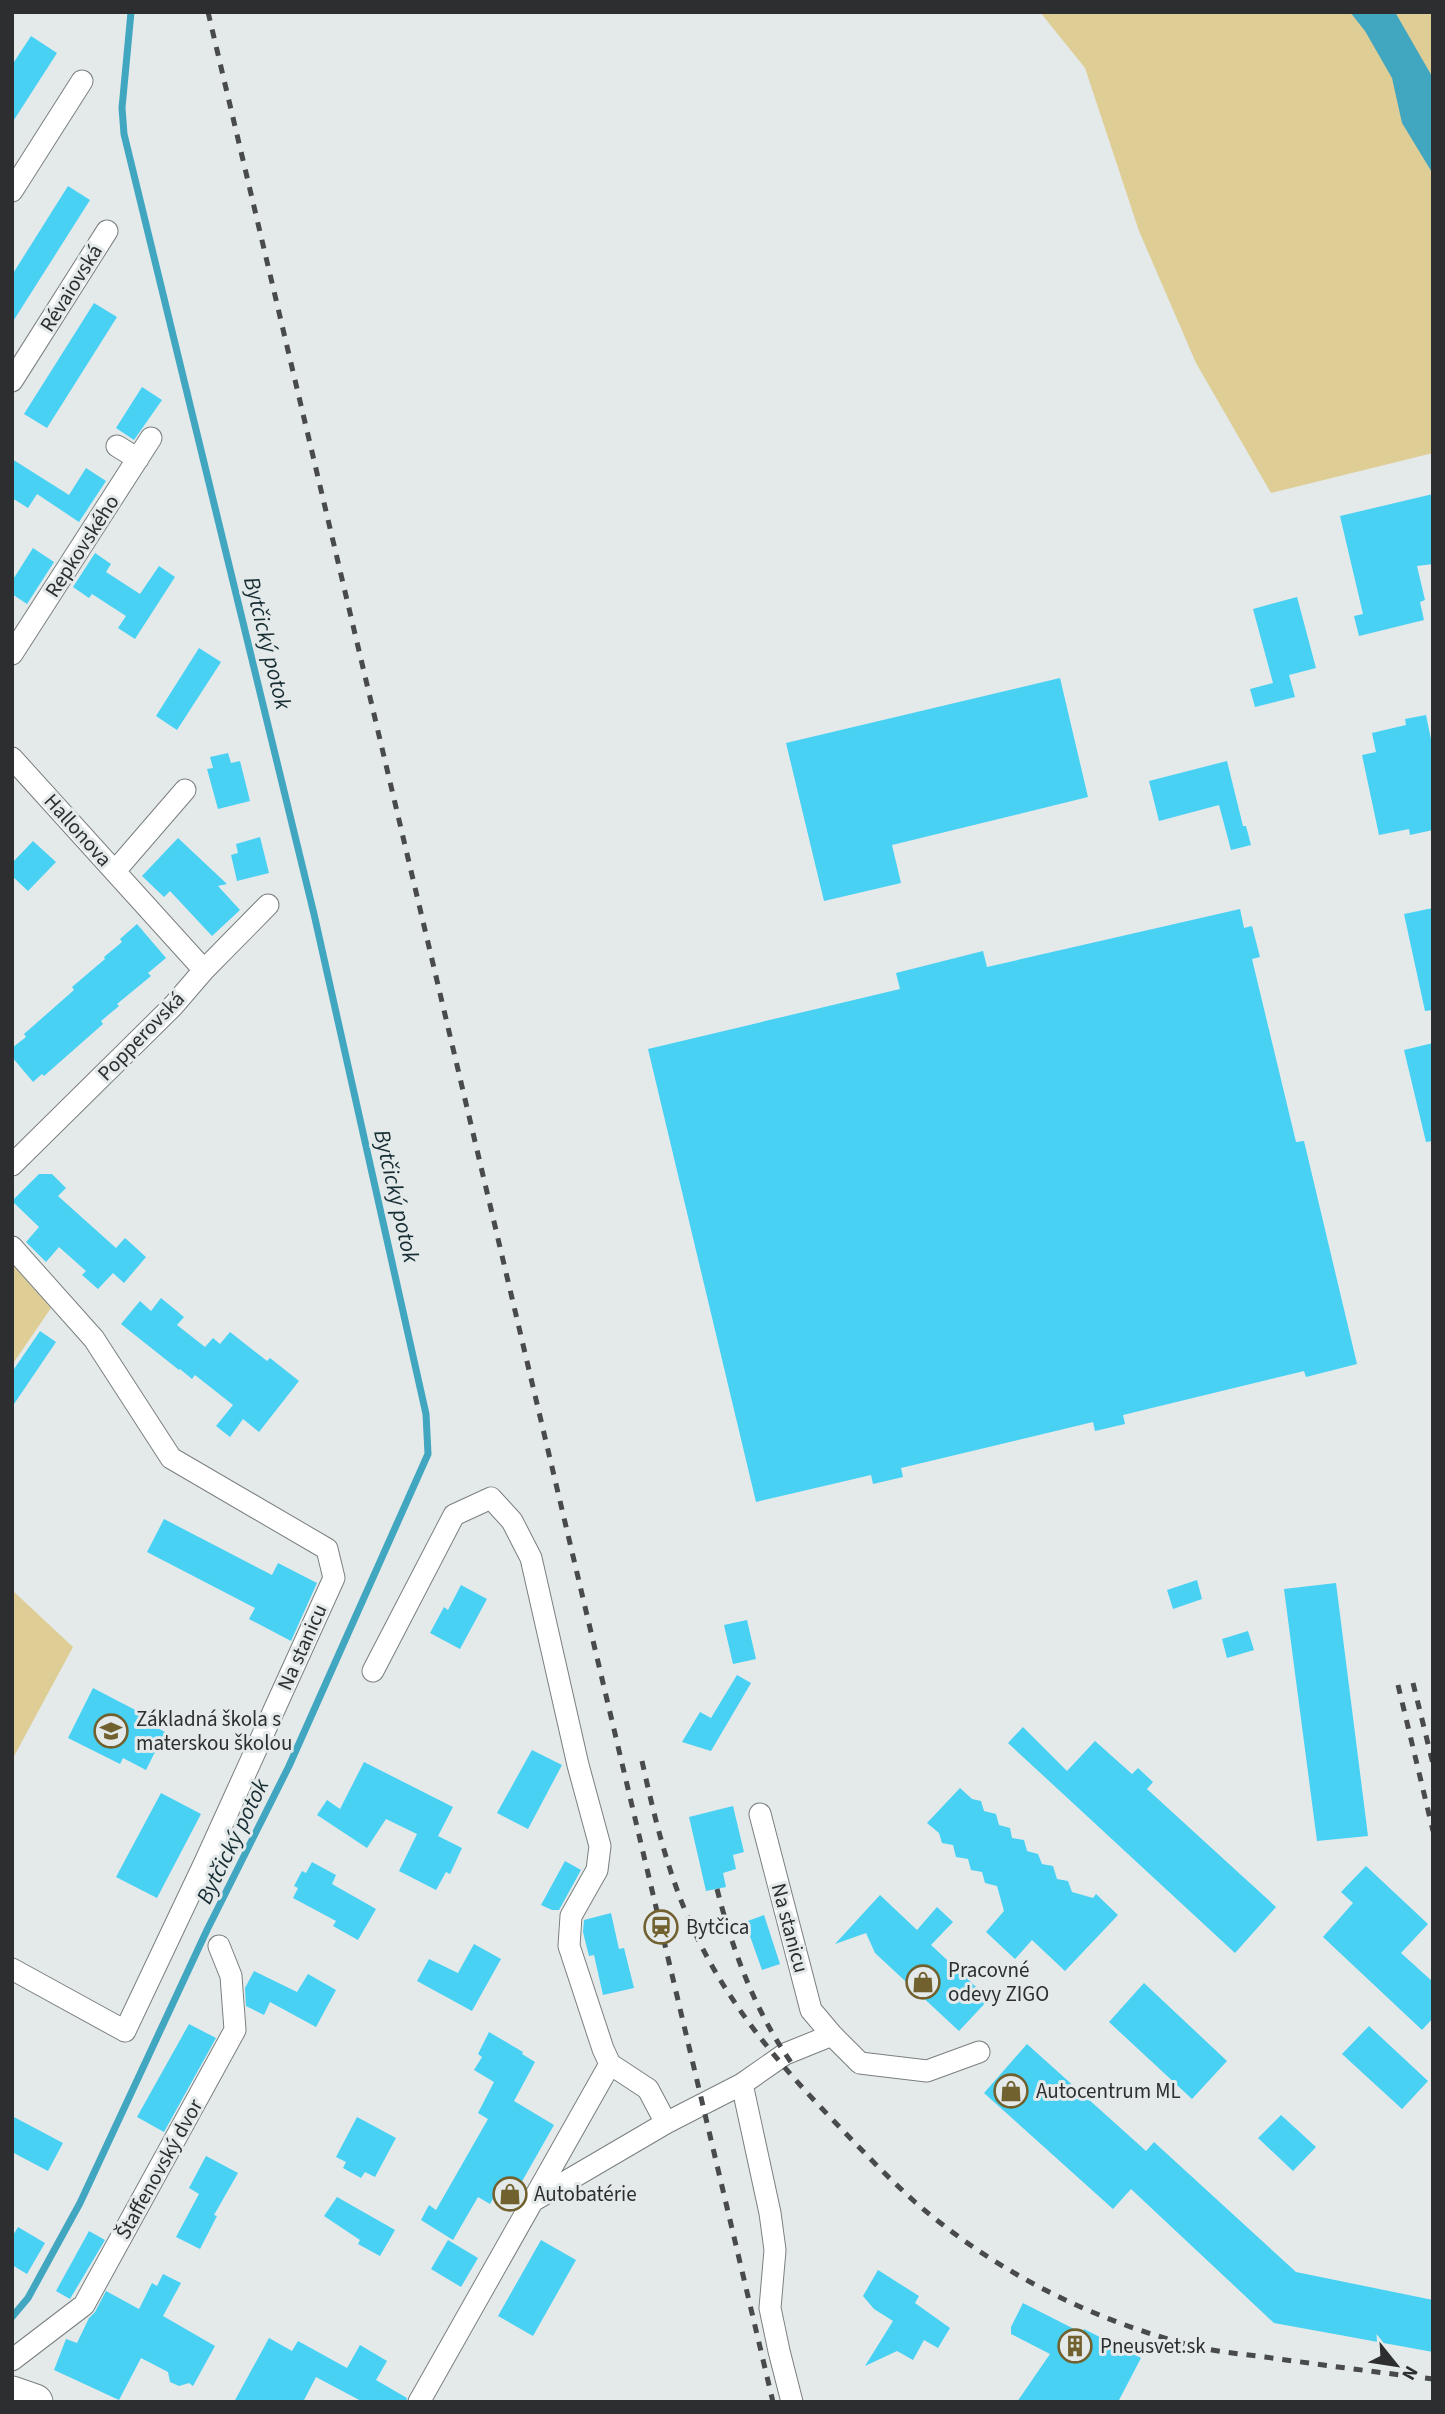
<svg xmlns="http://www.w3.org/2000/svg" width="1445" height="2414" font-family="'Source Sans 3',sans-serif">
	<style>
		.green { fill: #dece96 }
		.water { fill: #41a6c0 }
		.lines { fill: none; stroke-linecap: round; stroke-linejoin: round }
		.stream { stroke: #41a6c0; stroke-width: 7 }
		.building { fill: #48d1f3 }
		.street-casing { stroke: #7a7f80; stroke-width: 23 }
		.primary-casing { stroke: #7a7f80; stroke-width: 37 }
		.street { stroke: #fff; stroke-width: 21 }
		.primary { stroke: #fff; stroke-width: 35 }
		.rail { stroke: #484a4b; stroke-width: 5; stroke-dasharray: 9 9; stroke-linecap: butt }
		.labels { text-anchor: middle; stroke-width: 6; stroke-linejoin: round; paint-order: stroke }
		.street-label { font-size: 21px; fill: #2c2e2f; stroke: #e4e9ea }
		.poi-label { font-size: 21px; fill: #2c2e2f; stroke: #e4e9ea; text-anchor: start }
		.water-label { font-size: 23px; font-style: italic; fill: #162d33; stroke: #e4e9ea }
	</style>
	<rect width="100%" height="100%" fill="#e4e9ea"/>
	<path class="green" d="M1040 12H1433V453L1271 493 1196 363 1139 231 1085 68Z
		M12 1264 51 1308 12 1365Z
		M12 1590 73 1647 12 1760Z"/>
	<path class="water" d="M1350 12H1395L1433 78V174L1402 123 1392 78 1365 31Z"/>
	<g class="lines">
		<path class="stream" d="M12 2317 28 2298 80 2203 207 1930 289 1766 428 1454 426 1414 314 914 124 134 122 108 131 12"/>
	</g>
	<path class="building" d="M31 36 57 53 12 123V65Z
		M68 186 90 200 12 323V275Z
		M94 303 117 317 47 428 24 414Z
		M142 387 162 400 134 440 116 428Z
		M12 459 69 495 86 468 106 481 79 522 37 494 28 508 12 498Z
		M1433 494V564L1417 566 1425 600 1420 602 1424 620 1359 636 1354 616 1363 614 1340 516Z
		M33 548 54 562 27 604 12 594V581Z
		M95 553 111 564 106 572 140 594 159 566 175 577 135 639 118 628 126 616 92 594 89 598 73 587Z
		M1297 597 1316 668 1289 675 1295 697 1255 707 1250 689 1273 683 1253 609Z
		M199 648 221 662 177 730 156 716Z
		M1060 678 1088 797 892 845 901 883 824 901 786 743Z
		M1426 715 1433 749V830L1410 835 1409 829 1379 835 1362 755 1376 752 1372 733 1406 725 1405 719Z
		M228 753 231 763 240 761 250 801 218 809 207 769 213 768 210 757Z
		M1227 761 1243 826H1246L1251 845 1231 850 1219 805 1159 821 1149 781Z
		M260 837 269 873 237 881 231 855 238 853 236 844Z
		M178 838 227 884 218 886 240 910 212 936 170 891 164 897 142 876Z
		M33 841 56 862 28 891 12 876V863Z
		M1433 908V1010L1425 1011 1404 914Z
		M1240 909 1244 928 1252 926 1260 957 1252 959 1296 1142 1304 1141 1357 1364 1306 1377 1304 1371 1123 1415 1125 1424 1095 1431 1093 1422 901 1468 903 1477 873 1484 871 1475 756 1502 648 1049 900 989 896 973 983 951 987 967Z
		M137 924 166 958 148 973 151 976 117 1004 119 1006 101 1021 103 1024 44 1076 42 1074 33 1082 12 1057V1048L26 1037 24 1034 74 990 72 987 105 959 104 957 122 942 120 939Z
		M1433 1043V1141L1426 1142 1404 1050Z
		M39 1174H52L66 1188 58 1196 116 1248 125 1238 146 1257 124 1283 113 1273 98 1289 82 1275 86 1271 59 1247 46 1262 26 1242 39 1227 12 1201Z
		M161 1298 184 1317 177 1325 205 1347 213 1338 220 1344 230 1332 267 1361 270 1358 299 1381 259 1432 243 1419 230 1437 216 1426 233 1405 195 1375 192 1379 180 1369 179 1370 121 1324 140 1301 151 1311Z
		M40 1331 56 1342 12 1407V1372Z
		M164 1519 272 1575 278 1563 317 1583 291 1641 249 1619 255 1608 147 1552Z
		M1197 1580 1202 1599 1173 1609 1167 1590Z
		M1336 1583 1368 1836 1317 1841 1284 1589Z
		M461 1585 487 1599 460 1649 430 1633 444 1607 448 1610Z
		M747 1620 756 1659 733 1664 724 1625Z
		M1248 1631 1254 1650 1227 1658 1222 1639Z
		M737 1675 751 1683 711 1751 682 1742 700 1712 711 1718Z
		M93 1688 145 1715 142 1720 165 1732 146 1770 123 1758 120 1764 68 1738Z
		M1023 1727 1067 1771 1095 1741 1132 1774 1138 1768 1153 1782 1147 1789 1276 1907 1235 1953 1008 1743Z
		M532 1750 562 1765 528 1829 497 1813Z
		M364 1762 453 1807 438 1836 462 1848 450 1874 446 1872 436 1890 399 1871 417 1834 386 1819 367 1848 317 1815 327 1800 340 1809Z
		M960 1788 972 1799 981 1801 984 1811 996 1814 999 1825 1010 1828 1012 1838 1024 1840 1027 1851 1038 1854 1042 1864 1053 1866 1057 1879 1068 1881 1072 1892 1093 1898 1096 1894 1118 1915 1065 1971 1032 1940 1015 1959 986 1932 1004 1911 997 1886 985 1883 982 1872 971 1870 968 1859 956 1857 953 1845 942 1843 939 1833 927 1823Z
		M161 1793 201 1814 157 1898 116 1877Z
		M733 1806 744 1852 733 1855 736 1869 723 1873 726 1887 706 1891 689 1817Z
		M565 1861 581 1870 559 1910H552L541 1905Z
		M312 1862 336 1875 332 1884 376 1909 358 1940 333 1926 336 1921 293 1898 298 1888 294 1886 302 1871 306 1873Z
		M1366 1866 1428 1924 1401 1953 1433 1982V2018L1422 2030 1323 1937 1353 1903 1341 1892Z
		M880 1895 917 1930 937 1907 953 1922 931 1945 989 1999 959 2031 875 1953 866 1933 835 1944Z
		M611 1913 619 1949 624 1948 634 1988 603 1995 594 1955 589 1956 583 1932 584 1920Z
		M764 1915 780 1964 762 1970 745 1922Z
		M474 1944 501 1959 472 2011 417 1981 429 1959 458 1973Z
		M254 1971 297 1992 308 1974 336 1990 316 2027 270 2002 264 2015 246 2006 245 1988Z
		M1144 1983 1227 2061 1192 2099 1109 2022Z
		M189 2024 216 2038 164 2132 137 2117Z
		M1369 2026 1428 2081 1402 2109 1342 2054Z
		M489 2032 523 2052 522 2054 535 2062 514 2101 554 2125 508 2206 494 2197 490 2204 478 2197 453 2240 421 2220 429 2205 436 2210 488 2119 478 2113 494 2082 474 2070 482 2057 478 2054Z
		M1027 2044 1146 2151 1154 2142 1296 2272 1433 2300V2352L1274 2323 1131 2189 1113 2209 984 2093Z
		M1281 2115 1316 2147 1293 2171 1258 2138Z
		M12 2116 63 2143 48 2171 12 2152Z
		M357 2117 396 2138 375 2177 365 2172 361 2178 343 2168 346 2162 336 2157Z
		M206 2156 238 2173 214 2215 217 2216 200 2249 176 2237 199 2194 189 2188Z
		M337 2197 395 2230 380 2256 358 2244 360 2240 324 2216Z
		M18 2227 45 2243 27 2274 12 2265V2237Z
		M89 2231 105 2240 70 2299 56 2291Z
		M448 2240 478 2258 461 2287 431 2269Z
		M541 2240 576 2260 533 2336 498 2316Z
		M878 2270 919 2296 915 2303 950 2328 938 2348 924 2340 913 2360 897 2351 865 2366 893 2321 874 2309 863 2296Z
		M163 2274 181 2283 163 2316 215 2346 193 2386 189 2383 179 2386 170 2382 168 2372 141 2358 119 2400 54 2370 66 2339 77 2343 89 2318 95 2312 106 2291 139 2309 152 2283 157 2286Z
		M1023 2303 1082 2333 1084 2329 1141 2358 1118 2402H1017L1050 2354 1011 2334V2327Z
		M269 2338 292 2351 298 2341 347 2368 360 2345 387 2361 376 2380 407 2398 406 2402H363L316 2377 303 2402H234Z"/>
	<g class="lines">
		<defs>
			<path id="street" d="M12 191 82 81
				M12 381 107 231
				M117 446 138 459
				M12 654 151 438
				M12 758 204 970
				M115 871 185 790
				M12 1165 173 1006 204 970 268 905
				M12 1247 94 1339 171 1458 327 1549 334 1578 205 1862 125 2031 12 1969
				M373 1671 454 1515 491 1498 512 1521 531 1558 578 1765 600 1846 597 1870 571 1916 569 1946 603 2049 610 2064 648 2089 666 2123
				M760 1814 811 2010 832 2035 860 2063 927 2071 979 2052
				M742 2084 770 2213 775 2250 770 2308 779 2351 792 2402
				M531 2202 666 2123 742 2084 785 2054 832 2035
				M12 2360 84 2305 235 2030 231 1976 219 1946
				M419 2402 610 2064"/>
			<path id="primary" d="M12 2394 35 2402"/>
		</defs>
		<use href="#street" class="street-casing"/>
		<use href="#primary" class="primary-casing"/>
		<use href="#street" class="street"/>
		<use href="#primary" class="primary"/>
		<path class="rail" d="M208 12 773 2402
			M1413 1683 1433 1764
			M1398 1685 1433 1831
			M642 1761C655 1820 669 1878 695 1933 728 2003 776 2061 830 2117 858 2146 885 2175 915 2202 994 2271 1093 2321 1194 2346 1217 2352 1241 2354 1265 2357 1321 2365 1377 2372 1433 2379
			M717 1889C733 1952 756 2014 795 2068"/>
	</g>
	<defs>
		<symbol id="school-ring" viewBox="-11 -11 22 22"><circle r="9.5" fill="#e4e9ea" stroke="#70612f" stroke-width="1.5"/><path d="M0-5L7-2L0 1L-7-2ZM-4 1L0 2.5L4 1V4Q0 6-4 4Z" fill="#70612f"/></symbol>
		<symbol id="station-ring" viewBox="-11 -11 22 22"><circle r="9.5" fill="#e4e9ea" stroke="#70612f" stroke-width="1.5"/><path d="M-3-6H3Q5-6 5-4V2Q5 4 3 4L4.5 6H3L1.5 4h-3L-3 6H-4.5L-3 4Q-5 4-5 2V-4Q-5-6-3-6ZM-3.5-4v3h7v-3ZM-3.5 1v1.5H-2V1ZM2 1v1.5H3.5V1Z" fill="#70612f"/></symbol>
		<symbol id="shop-ring" viewBox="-11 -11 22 22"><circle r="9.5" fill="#e4e9ea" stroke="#70612f" stroke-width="1.5"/><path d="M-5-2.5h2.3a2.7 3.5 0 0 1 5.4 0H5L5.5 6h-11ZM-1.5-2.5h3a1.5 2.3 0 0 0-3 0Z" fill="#70612f"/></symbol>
		<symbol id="building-ring" viewBox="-11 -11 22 22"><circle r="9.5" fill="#e4e9ea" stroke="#70612f" stroke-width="1.5"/><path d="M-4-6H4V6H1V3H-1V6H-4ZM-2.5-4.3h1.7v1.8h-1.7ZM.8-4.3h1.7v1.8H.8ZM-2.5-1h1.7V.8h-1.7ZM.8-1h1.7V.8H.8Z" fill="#70612f"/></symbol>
	</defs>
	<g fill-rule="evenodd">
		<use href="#school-ring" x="92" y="1712" width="38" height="38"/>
		<use href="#station-ring" x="642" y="1908" width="38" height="38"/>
		<use href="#shop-ring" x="904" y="1963" width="38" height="38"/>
		<use href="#shop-ring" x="992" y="2072" width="38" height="38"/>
		<use href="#shop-ring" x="491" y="2175" width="38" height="38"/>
		<use href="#building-ring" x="1056" y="2327" width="38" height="38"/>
	</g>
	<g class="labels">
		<g class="street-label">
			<text transform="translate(71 288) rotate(-58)" y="7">Révaiovská</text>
			<text transform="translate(82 546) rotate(-57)" y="7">Repkovského</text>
			<text transform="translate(78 830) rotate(48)" y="7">Hallonova</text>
			<text transform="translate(141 1036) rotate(-46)" y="7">Popperovská</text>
			<text transform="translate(302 1647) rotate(-66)" y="7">Na stanicu</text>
			<text transform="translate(790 1928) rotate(75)" y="7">Na stanicu</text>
			<text transform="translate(159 2169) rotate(-61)" y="7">Štaffenovský dvor</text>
		</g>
		<g class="poi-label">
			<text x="136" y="1726">Základná škola s<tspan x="136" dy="24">materskou školou</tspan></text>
			<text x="686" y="1934">Bytčica</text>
			<text x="948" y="1977">Pracovné<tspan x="948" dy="24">odevy ZIGO</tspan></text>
			<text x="1036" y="2098">Autocentrum ML</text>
			<text x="534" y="2201">Autobatérie</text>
			<text x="1100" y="2353">Pneusvet.sk</text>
		</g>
		<g class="water-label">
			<text transform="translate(268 643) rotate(76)" y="8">Bytčický potok</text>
			<text transform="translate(397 1196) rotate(77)" y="8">Bytčický potok</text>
			<text transform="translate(232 1841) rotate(-64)" y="8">Bytčický potok</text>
		</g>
	</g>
	<rect width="1445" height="2414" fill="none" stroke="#2c2e2f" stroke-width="28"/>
	<g transform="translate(1396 2365) rotate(120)" stroke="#e4e9ea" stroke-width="5" paint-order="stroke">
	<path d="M0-5L12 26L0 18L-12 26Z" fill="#2c2e2f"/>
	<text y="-10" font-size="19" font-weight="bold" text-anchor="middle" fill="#2c2e2f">N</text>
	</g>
</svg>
